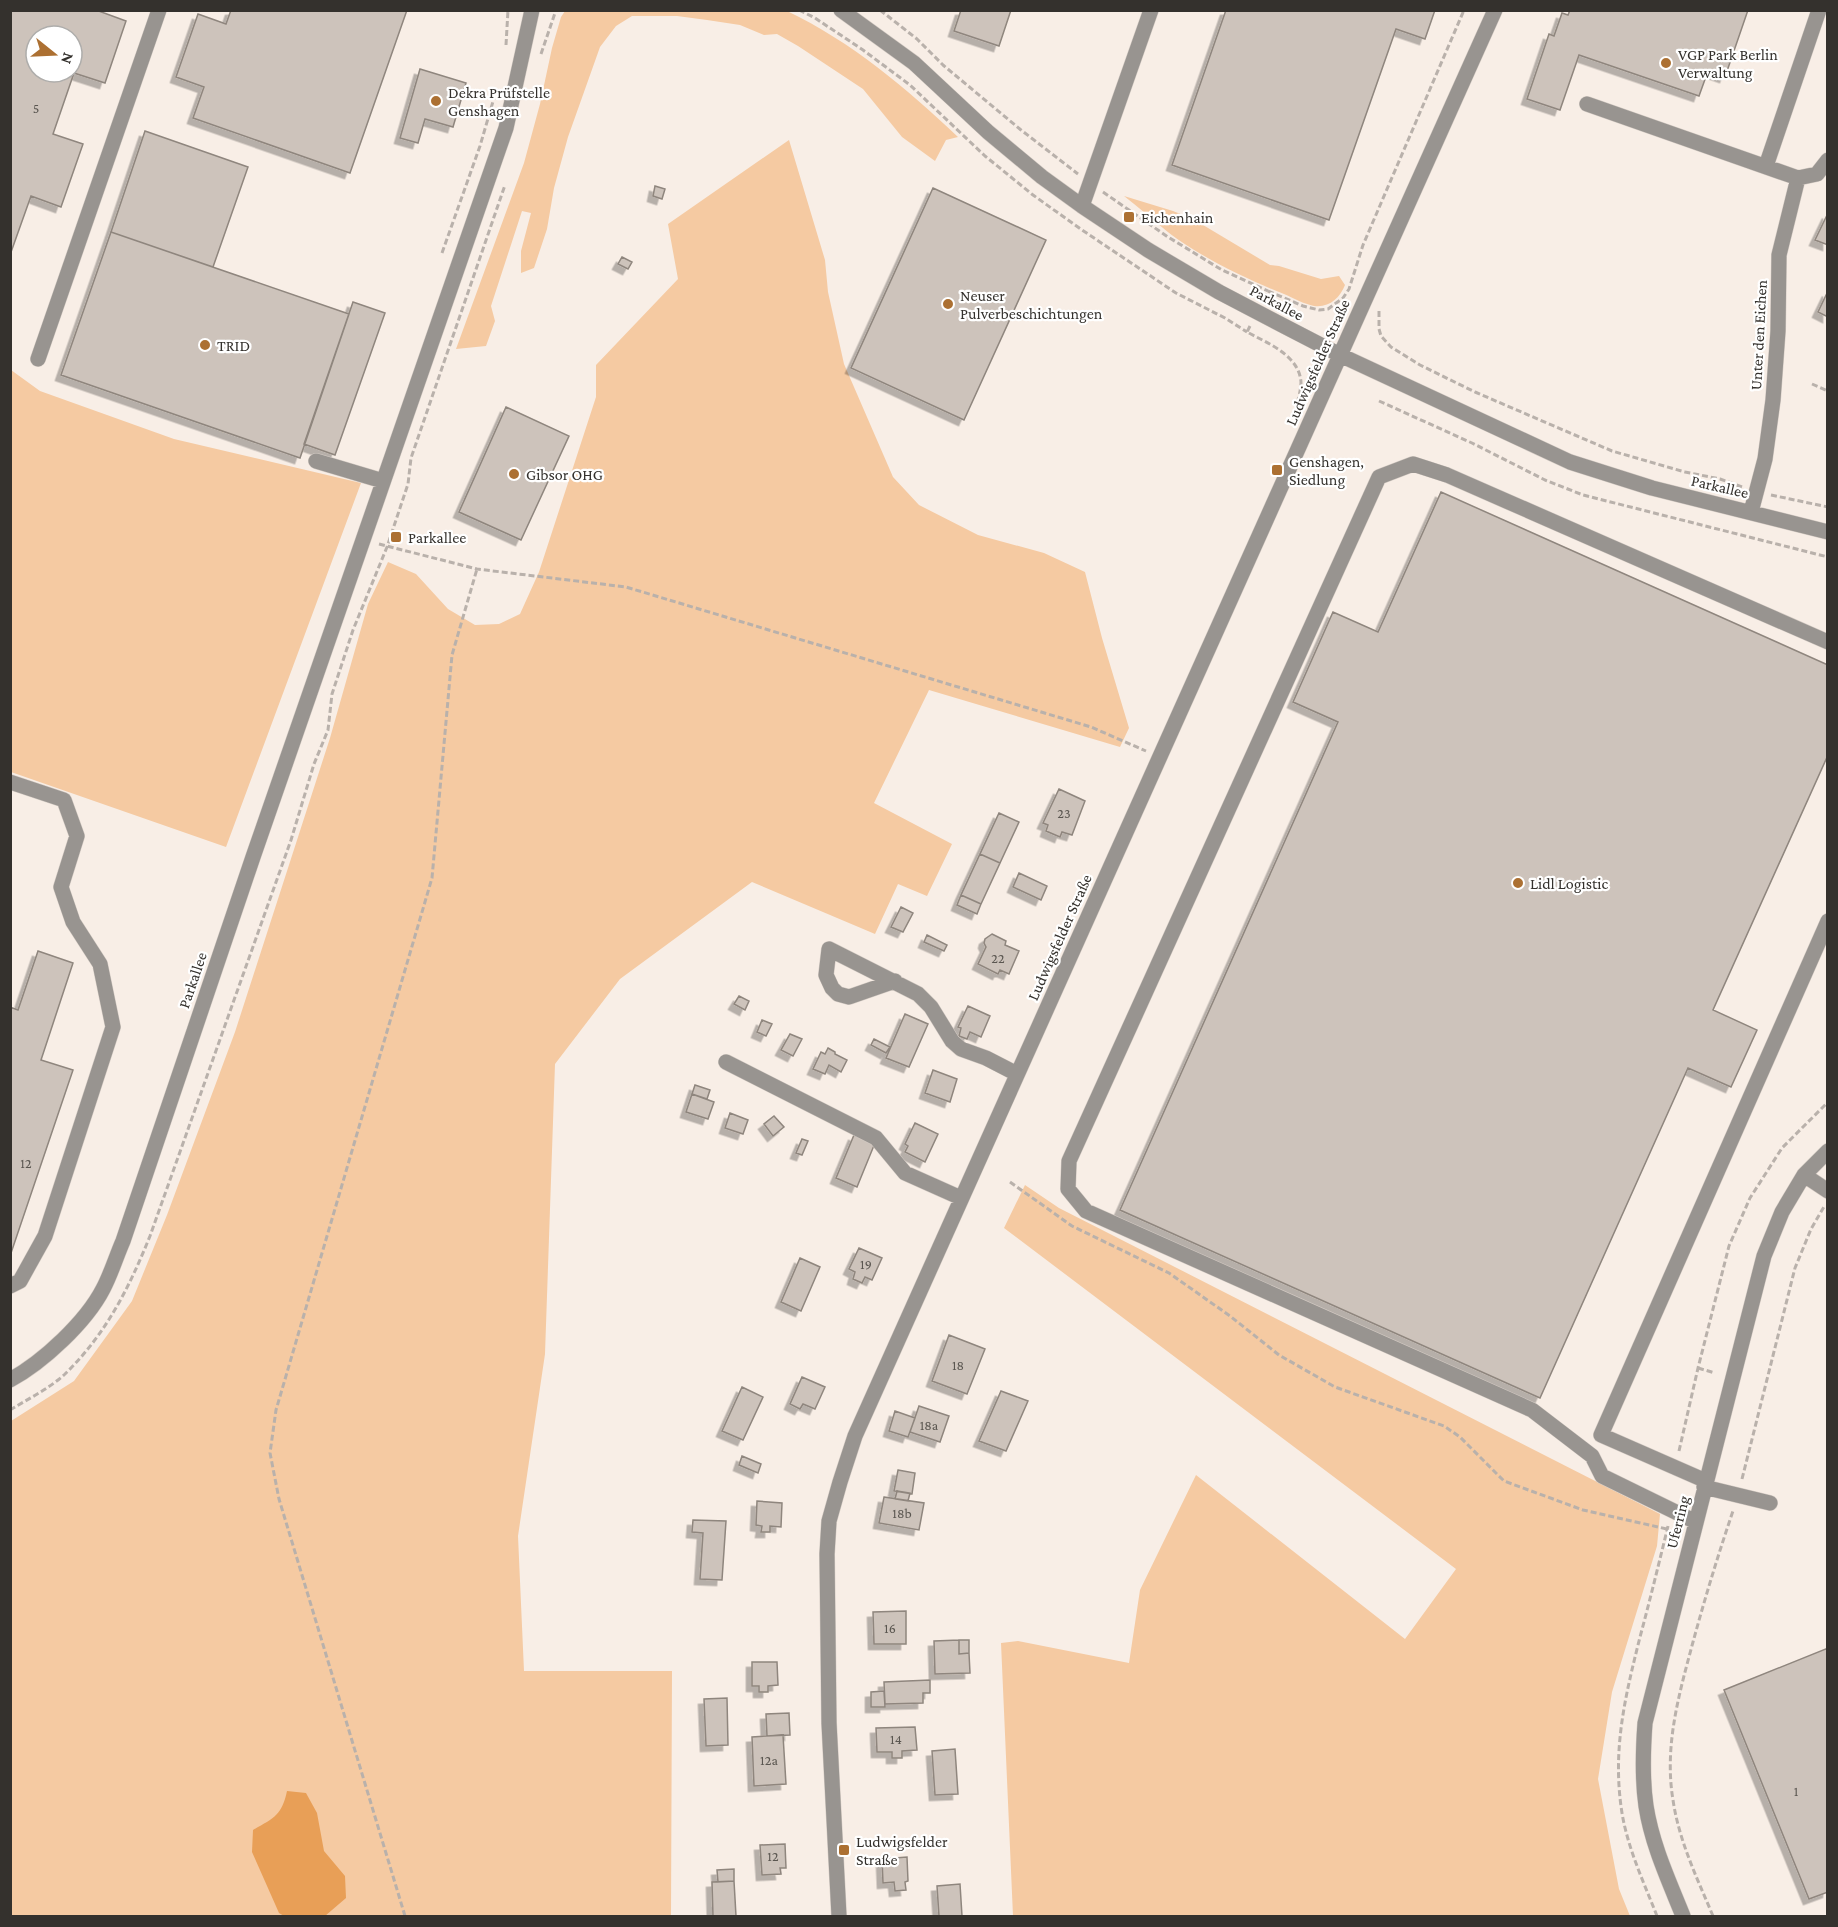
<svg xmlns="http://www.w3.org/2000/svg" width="1838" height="1927" font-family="'Crimson Pro',serif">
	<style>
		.green { fill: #f5caa2 }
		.water { fill: #e89f57 }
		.building { fill: #cdc3bb; stroke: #8f867e; stroke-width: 1.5; fill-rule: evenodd; filter: url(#shadow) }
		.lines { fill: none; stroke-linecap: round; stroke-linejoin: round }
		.minor-casing { stroke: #d5ccc5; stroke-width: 16 }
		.path { stroke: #b9b1ab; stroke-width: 3; stroke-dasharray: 6 3; stroke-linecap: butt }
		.minor { stroke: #989490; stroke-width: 15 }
		.poi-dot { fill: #ac7032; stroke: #fff; stroke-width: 2 }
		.labels { text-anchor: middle; stroke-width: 4.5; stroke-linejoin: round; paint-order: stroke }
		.number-label { font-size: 14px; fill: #5a5650 }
		.poi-label { font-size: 16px; fill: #34312d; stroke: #fff; text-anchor: start }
		.street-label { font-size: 16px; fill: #34312d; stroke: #fff }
	</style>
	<defs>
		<filter id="shadow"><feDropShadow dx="-5.5" dy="5.5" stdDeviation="0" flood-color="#0004"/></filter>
	</defs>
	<rect width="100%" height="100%" fill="#f8eee6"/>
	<path class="green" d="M565 11H787C852 42 906 88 958 137L946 140 935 161 902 137 863 89 798 46 777 34 764 35 740 25 707 20 677 16H632L616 26 600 47 568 137 554 188 547 229 534 268 521 273V251L531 213 522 211 491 306 495 321 486 346 456 349 524 163 540 104 552 48 561 17Z
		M789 140 825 260 828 292 844 364 893 477 919 505 978 535 1044 553 1085 572 1102 638 1129 728 1120 747 929 690 874 803 952 844 927 896 898 884 875 934 752 882 620 979 555 1064 545 1354 518 1536 524 1671H672L671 1916H11V1421L74 1381 132 1301 167 1215 235 1032 330 738 368 604 388 562 416 574 448 609 475 625 499 624 520 614 539 572 596 397V365L678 279 668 224Z
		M1124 196 1173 211 1193 219 1270 265 1279 266 1321 279 1339 276 1345 285C1340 298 1329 308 1314 306 1304 304 1293 298 1284 294 1248 280 1192 253 1163 228 1150 217 1137 206 1124 196Z
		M11 370 40 391 174 439 361 483 226 847 11 772Z
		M1025 1185 1059 1208 1660 1514 1657 1546 1612 1692 1598 1779 1619 1889 1630 1916H1013L1001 1643 1018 1641 1129 1663 1140 1590 1196 1475 1405 1639 1456 1569 1004 1228Z"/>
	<path class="water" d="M287 1791 306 1793 317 1813 324 1851 345 1876 346 1898 325 1916H284L279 1913 252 1852 253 1830C274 1818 282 1815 287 1791Z"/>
	<path class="building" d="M10 10H96L126 21 105 83 74 73 53 134 83 144 61 207 31 196 10 255ZM36 36H72V72H36Z
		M231 10H407L350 173 193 118 204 87 176 77 198 14 226 24Z
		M961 10H1011L999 46 954 31Z
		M1226 10H1435L1425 39 1396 29 1329 220 1172 165Z
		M1570 10H1748L1725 77 1708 71 1699 96 1579 55 1560 110 1527 99 1549 34 1554 36 1562 13 1568 15Z
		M420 69 466 83 453 127 425 119 418 143 400 138Z
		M145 131 248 167 213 267 111 232Z
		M655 186 665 189 662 199 653 196Z
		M933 188 1046 240 964 420 851 368Z
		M1828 213V245L1815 240Z
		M111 232 349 314 300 458 61 375Z
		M622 257 632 262 628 269 618 264Z
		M1828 291V317L1818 312Z
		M353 302 385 313 335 455 304 444Z
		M506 407 569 436 521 540 459 512Z
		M1441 492 1828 665V755L1713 1010 1757 1030 1731 1087 1688 1068 1540 1398 1120 1210 1338 722 1293 702 1333 612 1378 632Z
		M1059 789 1085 801 1072 835 1062 832 1060 837 1046 831 1048 825 1043 823Z
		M999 813 1019 822 1000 863 980 854Z
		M980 854 1000 863 981 904 961 895Z
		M1019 873 1047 886 1041 900 1013 887Z
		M961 895 981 904 977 914 957 905Z
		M901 907 913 913 903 932 891 927Z
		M992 934 1006 941 1005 945 1019 951 1009 974 1000 970 998 974 978 964 986 947 984 943 985 939Z
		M927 935 947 945 944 951 924 942Z
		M38 951 73 963 41 1060 73 1070 10 1256V1007L18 1010Z
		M739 996 749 1001 745 1010 734 1004Z
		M968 1006 990 1016 981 1037 970 1032 967 1039 959 1036 961 1028 958 1027Z
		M905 1014 928 1024 909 1067 886 1058Z
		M762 1020 772 1024 766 1036 757 1032Z
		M790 1034 802 1039 793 1056 781 1050Z
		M874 1039 890 1047 886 1053 871 1045Z
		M828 1048 835 1052V1054L847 1060 841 1072 829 1065 825 1074 813 1069 821 1052 825 1054Z
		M933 1070 957 1079 950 1102 925 1093Z
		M695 1085 710 1090 707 1099 692 1094Z
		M692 1094 714 1102 708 1119 686 1112Z
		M730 1113 748 1120 743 1134 725 1128Z
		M774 1116 784 1127 773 1136 764 1124Z
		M915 1123 938 1134 925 1162 905 1152 908 1146 905 1144Z
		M854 1135 875 1143 857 1187 836 1178Z
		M802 1139 808 1141 802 1155 796 1153Z
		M859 1248 882 1258 872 1280 865 1277 862 1283 853 1279 855 1272 849 1269Z
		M800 1258 820 1267 801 1311 781 1302Z
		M949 1335 985 1349 967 1394 932 1381Z
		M802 1377 825 1387 815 1409 803 1404 800 1409 790 1404Z
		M742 1387 763 1397 743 1440 722 1431Z
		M1001 1391 1028 1401 1006 1451 979 1441Z
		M919 1406 949 1416 940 1442 910 1432Z
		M895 1411 915 1418 908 1437 889 1431Z
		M742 1456 761 1464 758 1473 739 1465Z
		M898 1470 915 1473 912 1494 894 1491Z
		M897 1491 910 1493 908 1501 895 1499Z
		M884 1497 924 1503 919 1530 879 1523Z
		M757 1501 782 1503 781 1527 770 1526V1532H761L762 1526 756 1525Z
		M693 1520 726 1521 722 1580 700 1579 703 1533 692 1532Z
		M906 1611V1644H874L873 1612Z
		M959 1640V1654L969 1653 970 1673 935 1674 934 1641Z
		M959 1640H969V1653L959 1654Z
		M1828 1648V1892L1809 1899 1724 1690Z
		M752 1662H777L778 1685 768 1686V1692H759V1686H752Z
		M930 1680V1693H923V1703L885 1704 884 1682Z
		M884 1691 885 1707H871V1692Z
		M727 1698 728 1745 706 1746 704 1699Z
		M789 1713 790 1735 767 1736 766 1714Z
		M915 1727 917 1750 902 1751V1758H892V1752H877L876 1728Z
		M783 1735 786 1784 754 1786 752 1737Z
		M955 1749 958 1794 935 1795 932 1751Z
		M785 1844 786 1868H780L781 1874 762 1875 760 1845Z
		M907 1857 908 1881 905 1882 906 1890 895 1891 894 1882 883 1883 882 1859Z
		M734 1869V1881L718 1882 717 1870Z
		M734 1881 736 1916H713L712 1882Z
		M960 1884 962 1916H939L937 1886Z"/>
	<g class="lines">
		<defs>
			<path id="minor" d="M841 10 914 63 988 132 1042 177 1082 206 1148 250 1219 292 1282 325 1340 355 1570 462 1652 488 1828 532
				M1587 104 1798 178
				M1766 166 1819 10
				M1082 206 1151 10
				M38 359 159 10
				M316 461 383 481
				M1751 512 1765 459 1773 400 1778 331 1779 255 1798 178 1817 174 1828 160
				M10 782 64 800 77 836 61 887 73 922 100 964 113 1027 45 1236 20 1281 10 1286
				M895 981 849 997 838 994 832 988 826 975 829 949 918 994 931 1007 952 1041 961 1049 986 1058 1017 1074
				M726 1062 876 1138 905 1173 961 1198
				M1804 1175 1828 1191
				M10 1380C43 1362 86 1322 103 1289 111 1274 116 1257 123 1241L253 857 506 128 532 10
				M1706 1481 1601 1435 1828 921
				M1704 1487 1770 1503
				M1696 1522 1602 1476 1592 1456 1532 1410 1086 1211 1068 1189 1069 1161 1379 477 1413 464 1447 475 1828 642
				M839 1916 829 1723 827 1554 829 1521 840 1482 855 1436 1495 10
				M1683 1916C1669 1881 1652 1845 1646 1806 1642 1779 1643 1750 1645 1723L1764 1256 1782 1212 1804 1175 1828 1151"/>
		</defs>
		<use href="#minor" class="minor-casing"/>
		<path class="path" d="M799 10 815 18 863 50 910 85 985 156 1033 195 1082 230 1176 293 1225 318 1247 332
			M880 10 917 39 943 65 1021 130 1078 174
			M506 45 508 10
			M541 54 556 10
			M1103 192 1168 237 1222 270 1268 291
			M442 253 480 146 494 98
			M1264 299 1268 291 1303 306 1319 310 1328 309 1343 298 1349 289 1363 245 1464 10
			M1379 311V329L1381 336 1391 347 1420 365 1475 392 1612 451 1685 472 1720 479 1742 487
			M1250 326 1247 332C1267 343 1299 355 1301 382 1301 392 1297 401 1296 411
			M1812 384 1828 391
			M1379 401 1472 443 1545 480 1583 495 1828 557
			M1771 495 1828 507
			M379 544 477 569 626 587 1091 727 1146 751
			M1010 1182 1072 1226 1169 1273 1230 1316 1279 1355 1335 1387 1444 1426 1460 1437 1504 1481 1583 1510 1667 1529
			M1698 1368 1715 1373
			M10 1410C28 1399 50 1388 65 1374 106 1334 129 1288 150 1236L291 840 314 764 328 730 332 694 353 630 387 547 408 484 411 458 505 185
			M1679 1451 1698 1368 1729 1246 1750 1198 1782 1148 1828 1102
			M1742 1479 1795 1268 1811 1229 1825 1205
			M405 1916 279 1499 270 1453 276 1410 432 878 452 655 477 569
			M1657 1916C1644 1883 1628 1849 1622 1813 1612 1750 1625 1697 1640 1637 1650 1600 1659 1563 1668 1526
			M1713 1916C1697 1878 1679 1841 1673 1800 1664 1746 1679 1694 1693 1642 1705 1598 1718 1555 1733 1511"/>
		<use href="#minor" class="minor"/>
	</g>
	<g class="poi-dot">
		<circle cx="1666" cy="63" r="6"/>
		<circle cx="436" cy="101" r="6"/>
		<rect x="1123" y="211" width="12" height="12" rx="3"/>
		<circle cx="948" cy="304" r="6"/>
		<circle cx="205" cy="345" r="6"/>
		<rect x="1271" y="464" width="12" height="12" rx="3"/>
		<circle cx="514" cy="474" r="6"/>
		<rect x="390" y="531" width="12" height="12" rx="3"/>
		<circle cx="1518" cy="883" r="6"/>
		<rect x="838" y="1844" width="12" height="12" rx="3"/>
	</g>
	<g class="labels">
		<g class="number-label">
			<text x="36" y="113">5</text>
			<text x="1064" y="818">23</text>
			<text x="998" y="963">22</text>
			<text x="26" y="1168">12</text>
			<text x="866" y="1269">19</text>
			<text x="958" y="1370">18</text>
			<text x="929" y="1430">18a</text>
			<text x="902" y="1518">18b</text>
			<text x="890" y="1633">16</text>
			<text x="896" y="1744">14</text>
			<text x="769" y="1765">12a</text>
			<text x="1796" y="1796">1</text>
			<text x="773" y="1861">12</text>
		</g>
		<g class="poi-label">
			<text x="1678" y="60">VGP Park Berlin<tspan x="1678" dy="18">Verwaltung</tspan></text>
			<text x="448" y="98">Dekra Prüfstelle<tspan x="448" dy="18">Genshagen</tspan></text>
			<text x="1141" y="223">Eichenhain</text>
			<text x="960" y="301">Neuser<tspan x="960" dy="18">Pulverbeschichtungen</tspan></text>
			<text x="217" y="351">TRID</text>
			<text x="1289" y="467">Genshagen,<tspan x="1289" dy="18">Siedlung</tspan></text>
			<text x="526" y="480">Gibsor OHG</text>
			<text x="408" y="543">Parkallee</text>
			<text x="1530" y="889">Lidl Logistic</text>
			<text x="856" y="1847">Ludwigsfelder<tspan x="856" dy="18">Straße</tspan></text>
		</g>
		<g class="street-label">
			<text transform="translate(1277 302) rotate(28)" y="6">Parkallee</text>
			<text transform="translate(1758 335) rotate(-87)" y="6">Unter den Eichen</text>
			<text transform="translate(1317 362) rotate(-66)" y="6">Ludwigsfelder Straße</text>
			<text transform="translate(1720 486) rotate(13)" y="6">Parkallee</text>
			<text transform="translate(1059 937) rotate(-66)" y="6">Ludwigsfelder Straße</text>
			<text transform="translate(192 980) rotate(-71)" y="6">Parkallee</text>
			<text transform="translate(1677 1522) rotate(-76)" y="6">Uferring</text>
		</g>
	</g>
	<rect width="1838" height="1927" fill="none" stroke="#34312d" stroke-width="24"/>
	<g transform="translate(54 54) rotate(108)"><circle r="28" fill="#ffffff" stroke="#aeadab" stroke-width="1.5"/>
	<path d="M0-4.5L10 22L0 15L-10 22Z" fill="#ac7032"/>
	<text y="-9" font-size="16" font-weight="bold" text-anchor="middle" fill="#34312d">N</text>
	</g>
</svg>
